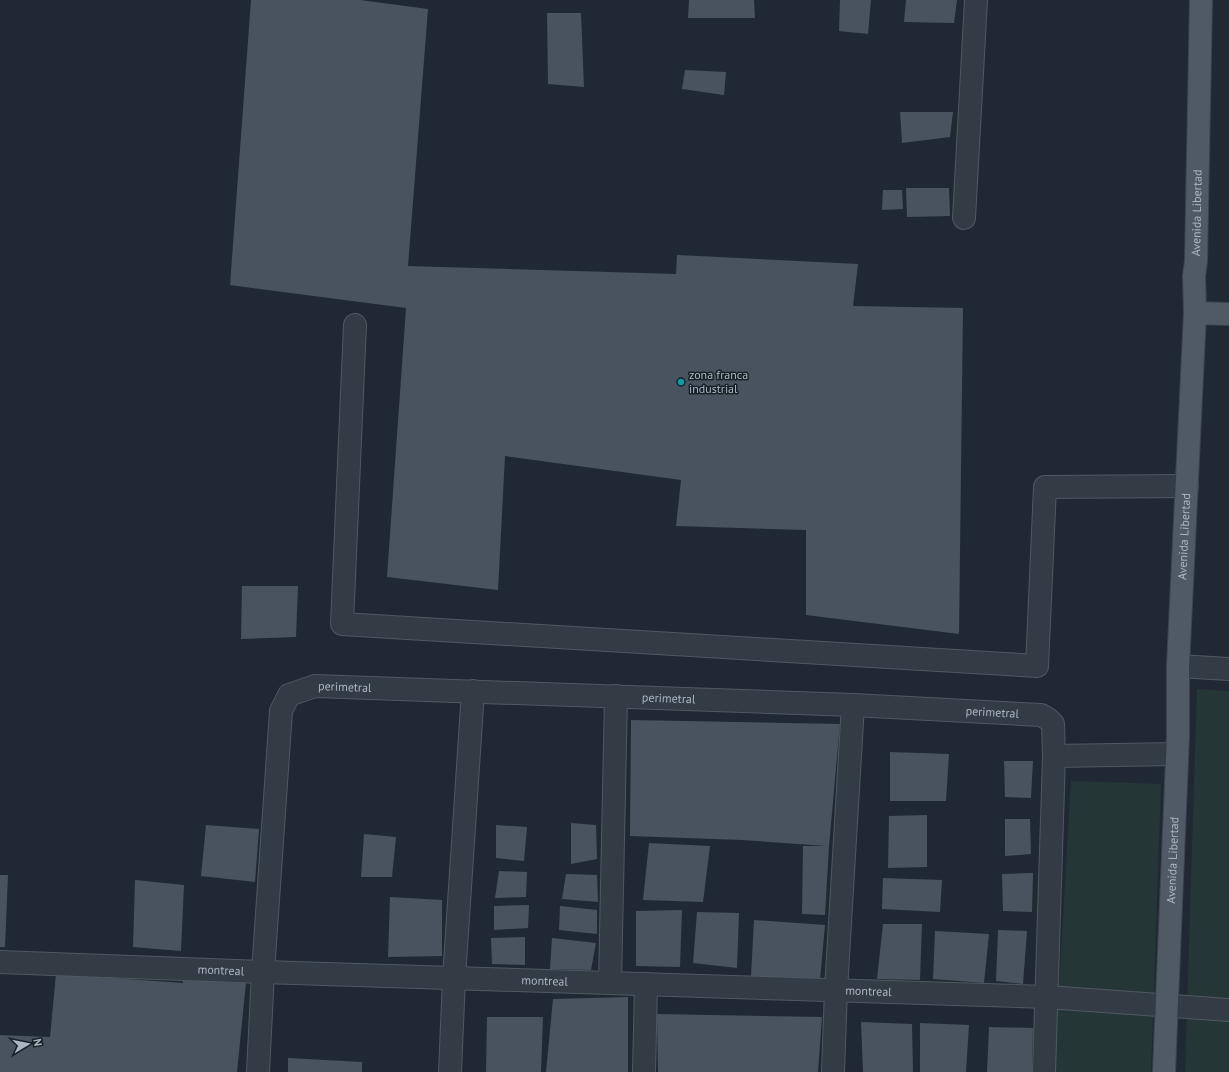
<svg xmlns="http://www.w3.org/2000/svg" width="1229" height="1072" font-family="'PT Sans',sans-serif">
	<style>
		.green { fill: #243736 }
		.building { fill: #48535f }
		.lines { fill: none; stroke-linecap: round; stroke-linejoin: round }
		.minor-casing { stroke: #505962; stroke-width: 24 }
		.major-casing { stroke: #3c444d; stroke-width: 24 }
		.minor { stroke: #333b44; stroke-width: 22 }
		.major { stroke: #505a64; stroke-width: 22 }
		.culture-dot { fill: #0f9aa8; stroke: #182028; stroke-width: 1.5 }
		.labels { text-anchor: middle; stroke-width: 3; stroke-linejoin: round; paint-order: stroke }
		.street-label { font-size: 12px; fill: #acb6c1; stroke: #182028 }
		.poi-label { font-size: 12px; fill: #acb6c1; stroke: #182028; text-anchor: start }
	</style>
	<rect width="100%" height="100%" fill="#202933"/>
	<path class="green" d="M1197 689 1229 691V1072H1185Z
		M1071 781 1161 784 1151 1072H1054Z"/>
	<path class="building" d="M251 0H360L428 9 408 266 676 274 677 255 858 264 853 306 963 308 959 634 806 615V530L676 526 681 480 505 456 498 590 387 577 406 308 230 285Z
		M689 0H754L755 18H688Z
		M840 0H871L868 34 839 31Z
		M906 0H957L954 23 904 22Z
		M547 13H581L584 87 548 84Z
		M685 70 726 72 724 95 682 89Z
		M900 112H953L950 137 902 143Z
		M906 188H949L950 216 907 217Z
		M883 190H902L903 209 882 210Z
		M242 586H298L296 637 241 639Z
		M631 720 840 724 829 846 825 915 802 914 803 846H827L742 840 630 836Z
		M890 752 949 754 946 801H890Z
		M1004 761H1033L1031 798 1005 797Z
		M927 815V867L888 868 889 816Z
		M1005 819H1030L1031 854 1005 856Z
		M571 823 596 825 597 859 571 864Z
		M206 825 259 829 255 882 201 876Z
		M496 825 527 827 524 861 496 858Z
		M364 834 396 837 392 877H361Z
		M649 843 710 846 703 902 643 900Z
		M499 871 527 872 526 897 495 898Z
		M1033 873 1032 912 1003 911 1002 874Z
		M566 874 597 875 598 902 562 899Z
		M0 875H8L5 947H0Z
		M883 878 942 880 940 912 882 909Z
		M135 880 184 885 181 951 133 947Z
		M390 897 442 900V956L388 957Z
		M529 905 528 928 494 930V906Z
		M560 906 597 910V934L559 930Z
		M682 910 680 967 636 966V911Z
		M697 912 739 913 737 968 693 963Z
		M754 920 825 925 820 980 751 976Z
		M883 924H922L920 980 877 979Z
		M998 930 1027 931 1023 984 996 981Z
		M935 931 989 934 984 983 933 979Z
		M525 937V965L492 964 491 938Z
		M552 938 596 943 591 970 550 969Z
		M56 974 183 983V980L246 983 237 1072H0V1035L50 1037Z
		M628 997V1072H546L553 999Z
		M657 1014 822 1017 818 1072H658Z
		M487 1017H543L541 1072H486Z
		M861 1022 912 1024 913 1072H863Z
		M920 1023 969 1025 966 1072H920Z
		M989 1027 1033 1028 1032 1072H987Z
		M288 1058 362 1062V1072H288Z"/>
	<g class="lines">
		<defs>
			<g id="minor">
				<path d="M964 218 976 0"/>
				<path d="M355 325 342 624 1037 666 1045 487 1187 486"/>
				<path d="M1178 666 1229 669"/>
				<path d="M1054 756 1177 754"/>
				<path id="s1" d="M0 962 263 972 1047 997 1229 1010"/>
				<path d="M610 983 616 696"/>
				<path id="s2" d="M258 1072 263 972 281 711 289 695 315 686 853 705 1041 715 1048 719 1053 724 1054 756 1044 1072"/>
				<path d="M450 1072 454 978 473 691"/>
				<path d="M644 1072 646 984"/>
				<path d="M833 1072 836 990 853 705"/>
			</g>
			<g id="major">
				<path d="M1195 313 1229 314"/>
				<path id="s3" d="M1164 1072 1178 736V666L1195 313 1194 276 1196 261 1201 0"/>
			</g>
		</defs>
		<use href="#minor" class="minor-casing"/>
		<use href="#major" class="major-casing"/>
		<use href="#minor" class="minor"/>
		<use href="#major" class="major"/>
	</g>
	<circle class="culture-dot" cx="681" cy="382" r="4"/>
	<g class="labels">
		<g class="street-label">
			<text dy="4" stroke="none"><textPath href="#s3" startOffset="860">Avenida Libertad</textPath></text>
			<text dy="4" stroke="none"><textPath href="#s3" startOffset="536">Avenida Libertad</textPath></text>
			<text dy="4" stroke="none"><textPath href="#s2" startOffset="437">perimetral</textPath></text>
			<text dy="4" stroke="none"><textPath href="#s2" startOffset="761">perimetral</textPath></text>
			<text dy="4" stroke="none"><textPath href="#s2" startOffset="1085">perimetral</textPath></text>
			<text dy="4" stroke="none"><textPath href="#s3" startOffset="212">Avenida Libertad</textPath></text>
			<text dy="4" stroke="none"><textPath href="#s1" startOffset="221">montreal</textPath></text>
			<text dy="4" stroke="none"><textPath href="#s1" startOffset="545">montreal</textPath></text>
			<text dy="4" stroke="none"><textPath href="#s1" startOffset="869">montreal</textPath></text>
		</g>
		<g class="poi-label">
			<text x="689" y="379">zona franca<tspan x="689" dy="14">industrial</tspan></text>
		</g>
	</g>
	<g transform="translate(28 1044) rotate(80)" stroke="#182028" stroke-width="3" paint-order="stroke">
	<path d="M0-3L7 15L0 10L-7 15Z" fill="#acb6c1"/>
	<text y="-6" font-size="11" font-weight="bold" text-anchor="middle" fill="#acb6c1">N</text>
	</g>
</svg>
